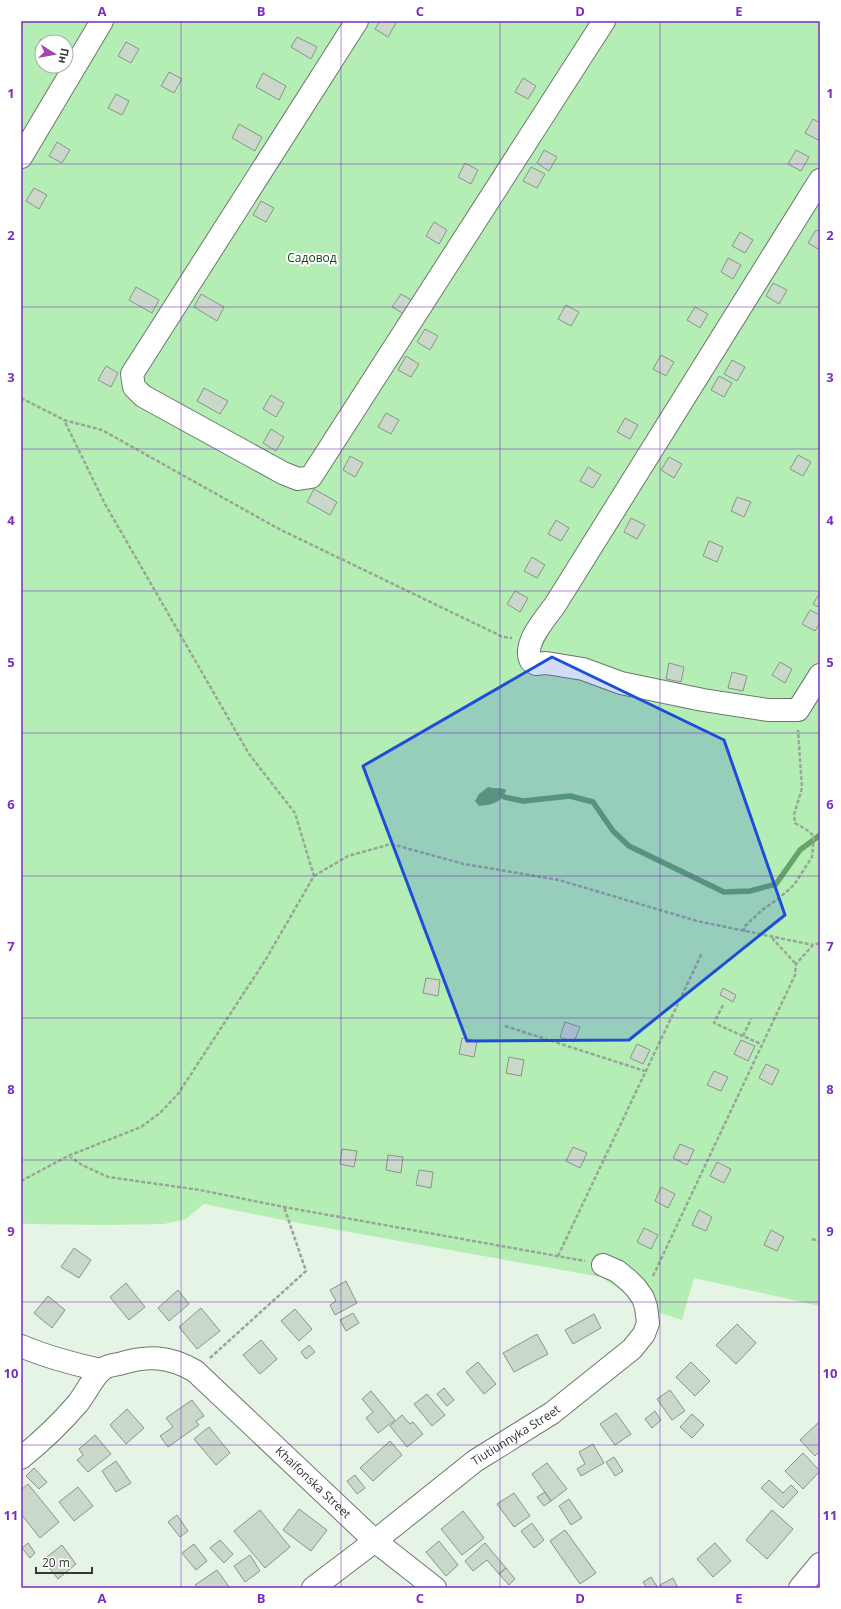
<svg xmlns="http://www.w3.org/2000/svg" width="841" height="1609" font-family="'Open Sans',sans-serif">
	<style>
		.green { fill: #b4eeb5; fill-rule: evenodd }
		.water { fill: #66a569 }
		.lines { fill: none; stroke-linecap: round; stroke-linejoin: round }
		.stream { stroke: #66a569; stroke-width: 5.5 }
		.building { fill: #cad8ca; stroke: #889588 }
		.minor-casing { stroke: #6b786b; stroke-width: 24 }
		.path { stroke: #9aa59a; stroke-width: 2.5; stroke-dasharray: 4 2; stroke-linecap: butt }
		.minor { stroke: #fff; stroke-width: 22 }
		.marked { fill: #1d4ed8; fill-opacity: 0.2; stroke: #1d4ed8; stroke-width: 3; stroke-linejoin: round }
		.grid { fill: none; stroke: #7b2cbf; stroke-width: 1; stroke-opacity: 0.55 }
		.labels { text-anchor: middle; stroke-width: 4; stroke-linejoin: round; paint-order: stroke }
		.park-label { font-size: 12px; fill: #16431b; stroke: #fff }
		.street-label { font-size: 12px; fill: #323832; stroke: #fff }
		.neatline { fill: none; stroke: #7b2cbf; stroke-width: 1.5 }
		.grid-label { font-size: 13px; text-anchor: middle; font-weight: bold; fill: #7b2cbf }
	</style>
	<rect width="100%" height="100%" fill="#e6f4e6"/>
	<path class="green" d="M21 21H820V1306L694 1278 682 1320 648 1309 601 1277 293 1222 204 1204 186 1219 164 1224 105 1225 26 1224 21 1223ZM42 42H66V66H42Z"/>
	<path class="water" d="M488 787C494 789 501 787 506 790 502 803 491 805 479 806L475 801 479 794Z"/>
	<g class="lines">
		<path class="stream" d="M504 797 523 801 570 796 593 802 613 831 629 846 724 892 750 891 776 884 800 850 820 835"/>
	</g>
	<path class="building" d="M380 21H392L396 23 388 37 375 29Z
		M297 37 317 47 311 59 291 47Z
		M41 39 48 42H42V53L35 49Z
		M126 42 139 49 131 63 118 56Z
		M169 72 182 79 174 93 161 86Z
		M263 73 286 86 279 100 256 87Z
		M523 78 536 86 528 99 515 92Z
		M116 94 129 101 122 115 108 108Z
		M813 119 820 123V138L818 140 805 133Z
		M239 124 262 137 255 151 232 138Z
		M57 142 70 150 62 163 49 156Z
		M544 150 557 157 549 171 537 163Z
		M796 150 809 157 801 171 788 164Z
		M465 163 478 170 471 184 458 177Z
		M531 167 545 174 537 188 523 181Z
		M34 188 47 195 39 209 26 201Z
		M261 201 274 208 266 222 253 215Z
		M434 222 447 230 439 244 426 236Z
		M816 230 820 232V250L808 243Z
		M740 232 753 240 745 253 732 246Z
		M728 258 741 265 733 279 721 272Z
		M773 283 787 290 779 304 766 296Z
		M136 287 159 300 152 313 129 300Z
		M201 294 224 307 217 321 194 307Z
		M401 294 413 301 406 315 392 307Z
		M566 305 579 312 571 326 558 319Z
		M695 307 708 314 700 328 687 320Z
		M425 329 438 336 430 350 417 342Z
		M661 355 674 362 666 376 653 369Z
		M406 356 419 364 411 377 398 370Z
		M732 360 745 367 737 381 724 374Z
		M106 366 118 373 111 387 98 380Z
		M719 376 732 383 724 397 711 390Z
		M204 388 228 401 220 414 197 401Z
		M271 395 284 403 276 417 263 409Z
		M386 413 399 420 391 434 378 427Z
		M625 418 638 425 630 439 617 432Z
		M271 429 284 437 276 451 263 443Z
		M798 455 811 462 803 476 790 469Z
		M350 456 363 463 355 477 343 470Z
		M669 457 682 464 674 478 661 470Z
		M588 467 601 475 593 488 580 481Z
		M314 489 337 502 330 515 307 502Z
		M737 497 751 502 744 517 731 511Z
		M631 518 645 525 637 539 624 532Z
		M556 520 569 528 561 541 548 534Z
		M709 541 723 547 717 562 703 556Z
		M532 557 545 565 537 578 524 571Z
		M515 591 528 598 520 612 507 604Z
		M820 592V608L813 604Z
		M810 610 820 615V623L815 631 802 624Z
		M780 662 792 669 785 683 772 675Z
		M669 663 684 667 681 682 666 679Z
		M732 672 747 676 743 691 728 688Z
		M426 978 440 980 438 996 423 993Z
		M723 988 736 995 733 1002 720 995Z
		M565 1022 580 1027 574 1042 560 1037Z
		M462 1038 477 1041 474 1057 459 1054Z
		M741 1040 755 1046 748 1061 734 1054Z
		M637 1044 650 1050 643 1064 630 1058Z
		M509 1057 524 1060 521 1076 506 1073Z
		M766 1064 779 1070 772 1085 759 1078Z
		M714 1071 728 1077 721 1091 707 1085Z
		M680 1144 694 1150 687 1165 673 1158Z
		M573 1147 587 1153 580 1168 566 1161Z
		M342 1149 357 1151 354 1167 340 1164Z
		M388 1155 403 1157 401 1173 386 1170Z
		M717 1162 731 1169 724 1183 710 1176Z
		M419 1170 433 1172 431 1188 416 1185Z
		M661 1187 675 1194 668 1208 655 1201Z
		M699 1210 712 1217 706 1231 692 1225Z
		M644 1228 658 1235 651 1249 637 1242Z
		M771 1230 784 1237 777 1251 764 1245Z
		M74 1248 91 1260 79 1278 61 1267Z
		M346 1281 357 1303 335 1315 330 1305 336 1301 330 1290Z
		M126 1283 145 1307 129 1320 110 1297Z
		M178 1290 189 1304 169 1321 158 1308Z
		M48 1296 65 1310 52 1328 34 1313Z
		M201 1308 220 1331 197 1349 179 1327Z
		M295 1309 312 1329 299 1341 281 1321Z
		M353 1313 359 1323 346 1331 340 1320Z
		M594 1314 601 1328 573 1344 565 1330Z
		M737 1324 756 1343 736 1364 716 1345Z
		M537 1334 548 1354 514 1372 503 1353Z
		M261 1340 277 1359 260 1374 243 1355Z
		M309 1345 315 1352 306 1359 301 1352Z
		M478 1362 496 1384 484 1394 466 1372Z
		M691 1362 710 1381 695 1396 676 1377Z
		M444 1388 454 1400 447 1406 437 1394Z
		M670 1390 685 1411 672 1420 657 1399Z
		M371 1391 395 1420 378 1433 366 1418 373 1412 362 1399Z
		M427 1394 445 1415 432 1426 414 1404Z
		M192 1400 204 1416 196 1421 199 1425 168 1447 160 1436 173 1427 166 1418Z
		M127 1409 144 1428 126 1444 110 1425Z
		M655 1411 661 1420 652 1428 645 1419Z
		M616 1413 631 1434 615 1445 600 1424Z
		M692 1414 704 1425 692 1438 680 1427Z
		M402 1415 410 1424 413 1422 423 1434 407 1447 390 1426Z
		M820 1421V1451L815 1456 800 1440Z
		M209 1427 230 1453 216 1465 194 1439Z
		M95 1435 111 1454 88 1472 77 1460 83 1455 79 1449Z
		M390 1441 402 1455 373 1481 360 1468Z
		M593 1444 604 1463 581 1476 577 1469 585 1464 579 1452Z
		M803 1453 820 1471 803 1489 785 1471Z
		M614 1457 623 1471 615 1476 606 1462Z
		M116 1461 131 1483 116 1492 102 1471Z
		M547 1463 567 1489 551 1501 532 1474Z
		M34 1468 47 1482 39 1489 26 1476Z
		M355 1475 365 1488 357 1494 347 1481Z
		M769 1480 783 1493 791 1485 798 1492 783 1508 761 1488Z
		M28 1484 59 1522 40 1538 21 1514V1490Z
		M78 1487 93 1506 74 1521 59 1502Z
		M545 1492 551 1501 544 1506 537 1497Z
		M514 1493 530 1516 514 1527 497 1504Z
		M569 1499 582 1518 571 1525 559 1506Z
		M299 1509 327 1530 311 1551 283 1530Z
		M260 1510 290 1547 265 1568 234 1531Z
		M772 1510 793 1529 767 1559 746 1540Z
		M463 1511 484 1538 462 1555 441 1529Z
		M177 1515 188 1531 180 1537 168 1522Z
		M532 1523 544 1540 534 1548 521 1531Z
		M565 1530 596 1573 580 1584 550 1541Z
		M220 1540 233 1554 224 1563 210 1548Z
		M439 1541 458 1565 446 1576 426 1552Z
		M28 1543 35 1553 30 1558 22 1548Z
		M485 1543 506 1568 499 1574 487 1560 473 1571 465 1561Z
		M715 1543 731 1561 713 1577 697 1559Z
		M194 1544 207 1561 196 1570 182 1553Z
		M62 1545 76 1564 58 1579 43 1560Z
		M250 1555 260 1571 245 1582 234 1566Z
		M506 1568 515 1579 509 1585 499 1574Z
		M217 1570 230 1588H197L195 1585Z
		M651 1577 658 1588H647L643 1582Z
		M673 1578 678 1588H662L660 1585Z"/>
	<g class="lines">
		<defs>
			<g id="minor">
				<path d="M357 21 132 374 134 387 143 396 283 473 298 479 311 477 604 21"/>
				<path d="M21 157 102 21"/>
				<path d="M820 180 555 605C545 619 522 644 531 661L536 664 546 663 583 669 621 683 703 700 768 710H798L820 675"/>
				<path d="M21 1346C47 1357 73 1364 101 1370"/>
				<path id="s1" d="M21 1458C42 1441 61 1423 78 1403 85 1394 94 1376 102 1370 106 1366 113 1365 119 1364 148 1355 169 1356 195 1371L375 1541 435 1588"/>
				<path id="s2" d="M313 1588 375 1541 475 1461 552 1413 632 1349 644 1334 648 1323 646 1307 643 1298 636 1288 628 1280 617 1271 603 1265"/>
				<path d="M800 1588 820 1564"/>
			</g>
		</defs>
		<use href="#minor" class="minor-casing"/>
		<path class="path" d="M21 398 64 420 102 430 279 529 503 637 512 638
			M314 876 348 856 391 844 464 864 559 880 697 921 813 945
			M744 932V927L762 910 778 899 794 885 812 857 814 836 807 830 795 823 794 815 802 788 798 730
			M772 938 796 964
			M723 1005 714 1023 761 1044
			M505 1026 645 1071
			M743 1036 751 1019
			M69 1156 82 1165 108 1177 200 1190 284 1207 585 1261
			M21 1181 68 1156 141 1127 160 1113 178 1094 266 959 314 876 295 813 249 754 105 504 64 420
			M812 1239 820 1241
			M558 1256 702 953
			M653 1276 795 975 796 964 813 945 820 943
			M210 1358 306 1271 284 1207"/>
		<use href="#minor" class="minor"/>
	</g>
	<path class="marked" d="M552 657 724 740 785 915 629 1040 467 1041 363 766Z"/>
	<path class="grid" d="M181 21V1588M341 21V1588M500 21V1588M660 21V1588M21 164H820M21 307H820M21 449H820M21 591H820M21 733H820M21 876H820M21 1018H820M21 1160H820M21 1302H820M21 1445H820"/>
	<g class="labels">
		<g class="park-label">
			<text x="312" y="262">Садовод</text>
		</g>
		<g class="street-label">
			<text dy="4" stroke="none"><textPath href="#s2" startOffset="254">Tiutiunnyka Street</textPath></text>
			<text dy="4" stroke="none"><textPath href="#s1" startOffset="380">Khaifonska Street</textPath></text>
		</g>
	</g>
	<rect width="841" height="1609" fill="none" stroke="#ffffff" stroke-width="44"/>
	<g transform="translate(54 54) rotate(101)"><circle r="19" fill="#ffffff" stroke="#adafad"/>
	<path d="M0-3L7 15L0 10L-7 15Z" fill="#a544ab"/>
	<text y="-6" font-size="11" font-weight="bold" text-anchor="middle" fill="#323832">Пн</text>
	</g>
	<path d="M36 1567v6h56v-6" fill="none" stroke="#323832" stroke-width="2"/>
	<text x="42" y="1567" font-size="12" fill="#323832" stroke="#ffffff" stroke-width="3" paint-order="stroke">20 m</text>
	<rect x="22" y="22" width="797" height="1565" class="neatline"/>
	<g class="grid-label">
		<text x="102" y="16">A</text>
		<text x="261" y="16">B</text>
		<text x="420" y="16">C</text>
		<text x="580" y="16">D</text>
		<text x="739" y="16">E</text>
		<text x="11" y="98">1</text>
		<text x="830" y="98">1</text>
		<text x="11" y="240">2</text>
		<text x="830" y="240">2</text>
		<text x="11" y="382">3</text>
		<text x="830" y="382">3</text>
		<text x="11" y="525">4</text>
		<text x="830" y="525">4</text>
		<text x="11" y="667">5</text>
		<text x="830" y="667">5</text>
		<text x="11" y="809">6</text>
		<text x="830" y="809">6</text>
		<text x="11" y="951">7</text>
		<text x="830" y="951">7</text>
		<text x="11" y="1094">8</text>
		<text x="830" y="1094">8</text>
		<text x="11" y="1236">9</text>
		<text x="830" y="1236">9</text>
		<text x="11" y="1378">10</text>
		<text x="830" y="1378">10</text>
		<text x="11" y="1520">11</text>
		<text x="830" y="1520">11</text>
		<text x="102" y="1603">A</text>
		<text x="261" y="1603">B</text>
		<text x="420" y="1603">C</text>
		<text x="580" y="1603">D</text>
		<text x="739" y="1603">E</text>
	</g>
</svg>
